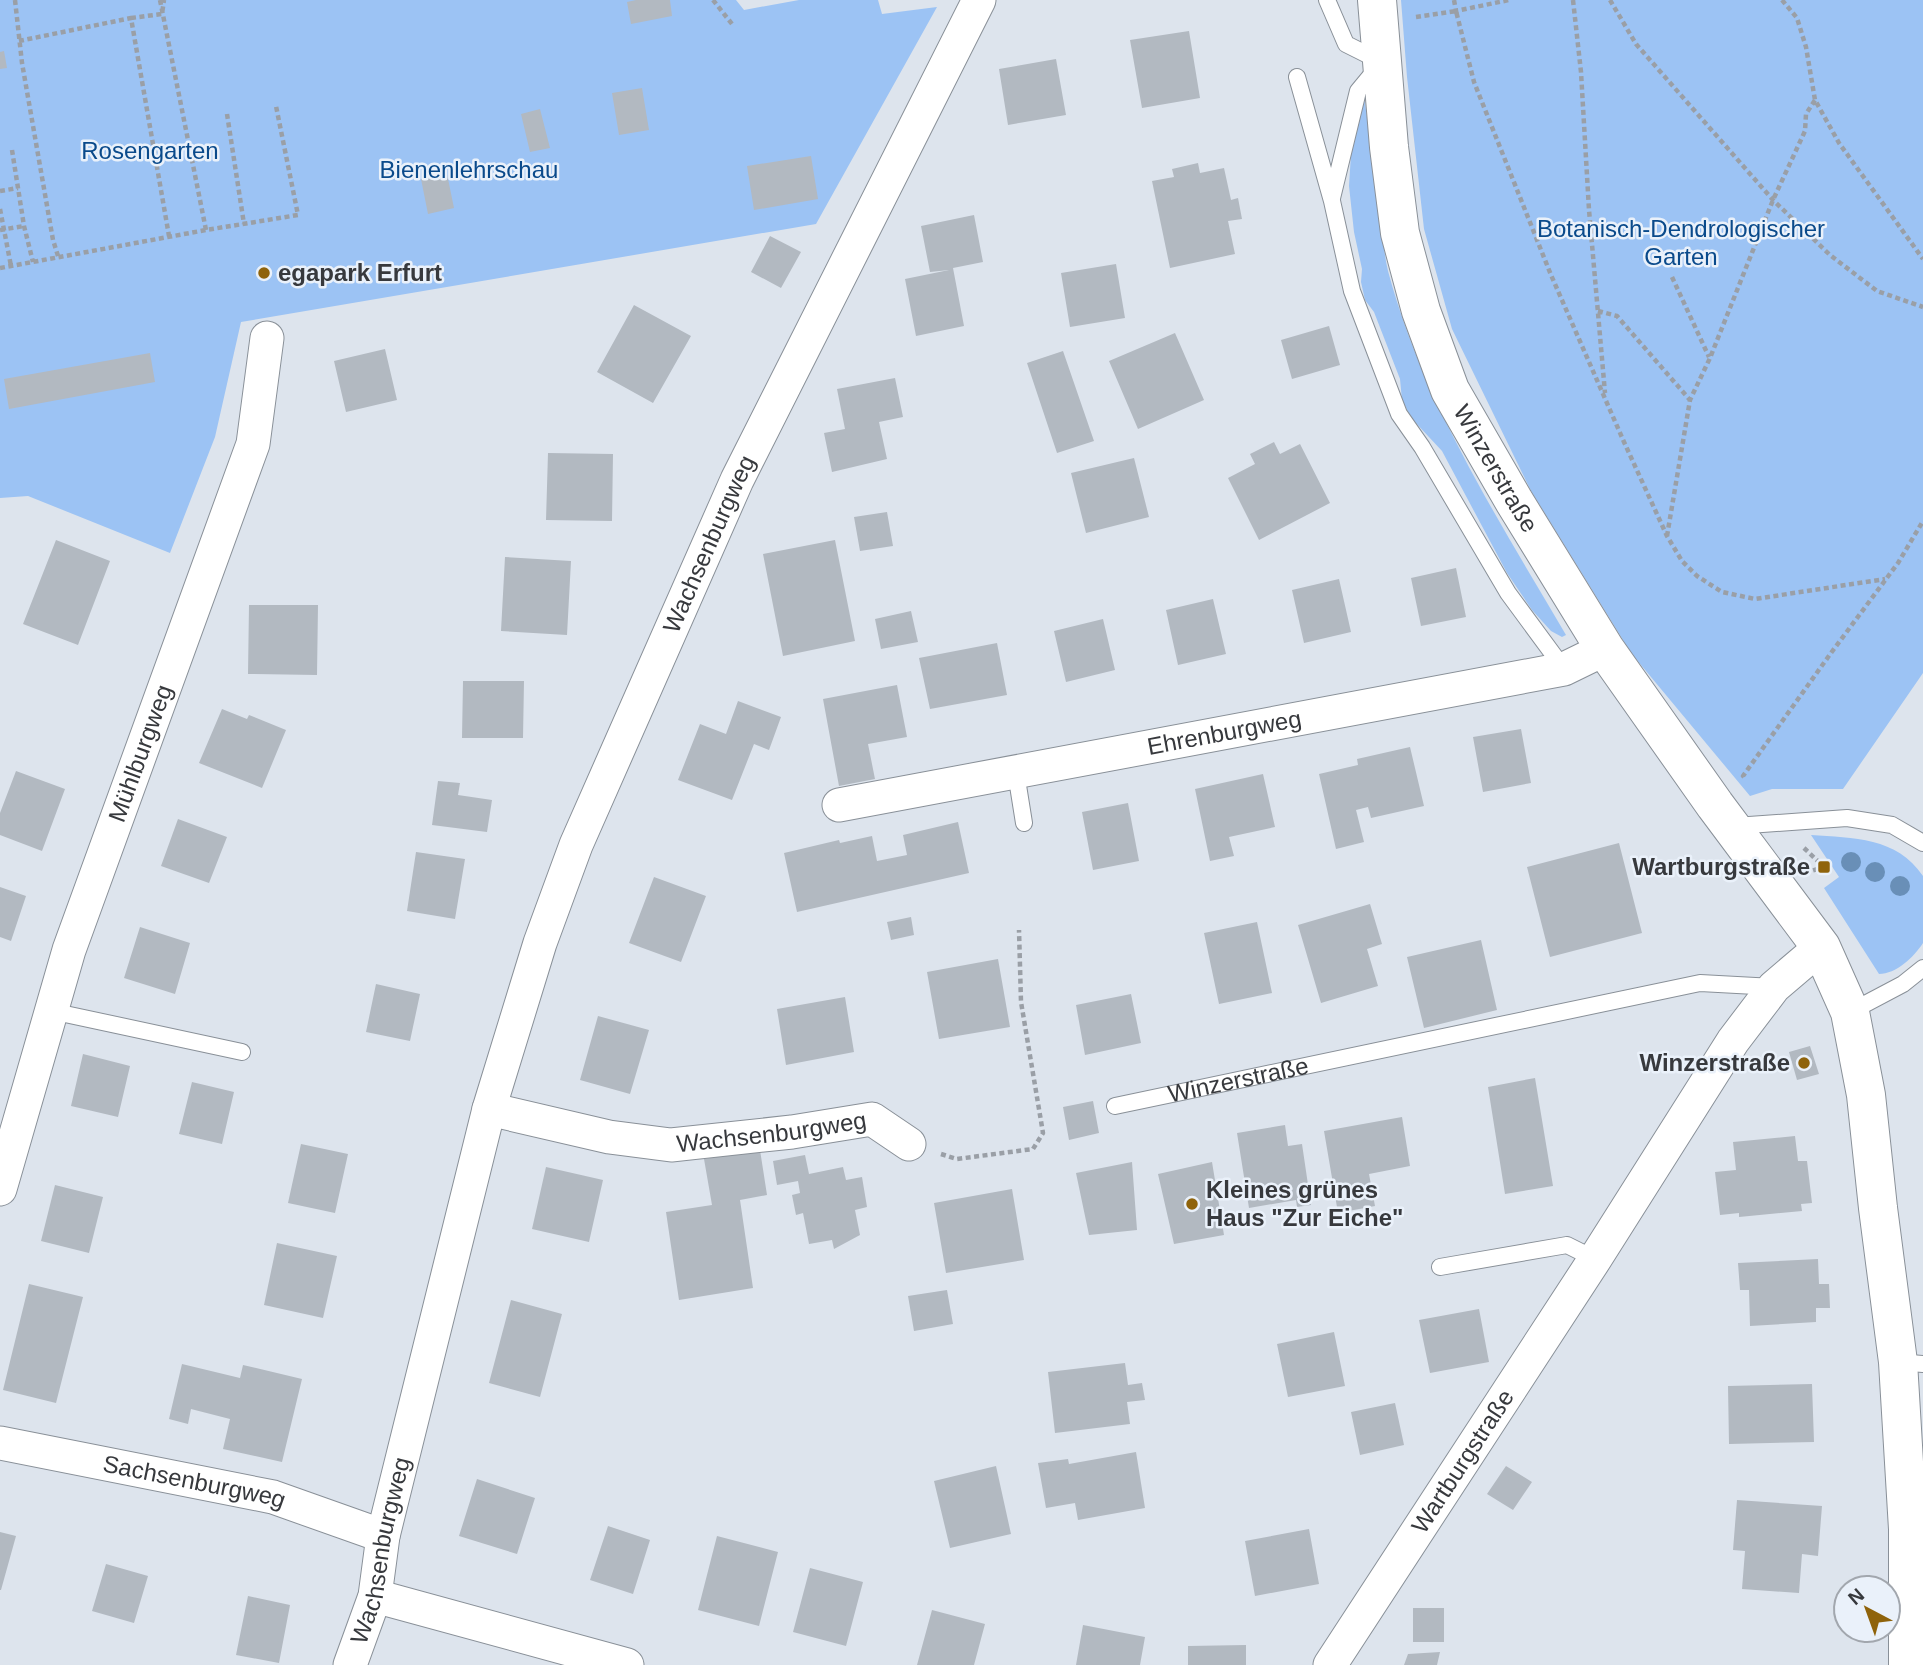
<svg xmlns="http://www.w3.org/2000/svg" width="1923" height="1665" font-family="Helvetica,sans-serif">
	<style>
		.green { fill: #9cc3f4 }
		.building { fill: #b2b9c1 }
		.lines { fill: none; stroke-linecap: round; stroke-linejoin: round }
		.lane-casing { stroke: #899098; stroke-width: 18 }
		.street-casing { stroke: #899098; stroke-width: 35 }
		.secondary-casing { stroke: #899098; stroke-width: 40 }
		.path { stroke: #9a9fa6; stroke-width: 4.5; stroke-dasharray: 5 3.5; stroke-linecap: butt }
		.lane { stroke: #fff; stroke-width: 16 }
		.street { stroke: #fff; stroke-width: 33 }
		.secondary { stroke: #fff; stroke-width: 38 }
		.tree { fill: #698fb7 }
		.poi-dot { fill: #8f630b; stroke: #eaf1fa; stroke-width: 2.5 }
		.labels { text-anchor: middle; stroke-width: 5; stroke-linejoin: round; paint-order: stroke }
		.park-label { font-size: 24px; fill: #0a4a8b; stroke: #eaf1fa }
		.poi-label { font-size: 24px; font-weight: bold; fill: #37393d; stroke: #eaf1fa; text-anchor: start }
		.street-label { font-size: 24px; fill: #37393d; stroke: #eaf1fa }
	</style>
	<rect width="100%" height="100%" fill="#dde4ed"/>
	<path class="green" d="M0 0H736L744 10 799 0H878L882 14 937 7 816 224 241 322 215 437 170 553 28 496 0 498Z
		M1401 0H1923V673L1843 789H1772L1750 796 1631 653 1531 491 1452 329 1424 229 1407 77Z
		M1364 96C1371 142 1374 188 1382 234 1384 246 1385 259 1388 271 1423 402 1498 519 1566 635L1562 637 1551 631 1532 610 1507 573 1442 451 1414 421 1407 410 1402 400 1400 379 1374 312 1365 300 1361 282 1362 269 1354 232 1349 186 1351 154Z
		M1811 835C1853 838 1897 837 1923 876V943C1914 957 1896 974 1879 974L1824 888 1839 877Z"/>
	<path class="building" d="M636 0H670L672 16 631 24 627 2Z
		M1189 31 1200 98 1142 108 1130 40Z
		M4 51 7 68 0 69V52Z
		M1056 59 1066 115 1008 125 999 69Z
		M642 88 649 130 619 135 612 93Z
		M540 109 550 148 530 152 521 114Z
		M811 156 818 199 754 210 747 166Z
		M1198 163 1200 173 1224 168 1231 200 1238 198 1242 219 1228 221 1235 254 1170 268 1152 181 1174 177 1172 169Z
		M447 174 454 208 428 214 421 179Z
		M974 215 983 262 953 268 964 326 916 336 905 279 949 270 930 272 921 226Z
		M770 236 801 252 781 288 751 272Z
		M1116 264 1125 318 1070 327 1061 273Z
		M634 305 691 336 653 403 597 372Z
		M1329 326 1340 365 1292 379 1281 340Z
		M1175 333 1204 400 1138 429 1109 361Z
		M385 349 397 400 346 412 334 361Z
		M1063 351 1094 441 1057 453 1027 363Z
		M150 353 155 382 9 409 4 379Z
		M895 378 903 417 879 422 887 459 832 472 824 433 845 429 837 389Z
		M1274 442 1280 454 1300 444 1330 503 1259 540 1228 478 1255 464 1250 454Z
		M548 453 613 454 612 521 546 520Z
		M1134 458 1149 517 1086 533 1071 473Z
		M887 512 893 546 860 551 854 517Z
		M56 540 110 561 78 645 23 624Z
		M835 540 855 641 783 656 763 554Z
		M505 557 571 561 567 635 501 631Z
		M1456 568 1466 617 1421 626 1411 578Z
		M1339 579 1351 632 1304 643 1292 590Z
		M1213 599 1226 654 1178 665 1166 610Z
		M249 605H318L317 675 248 674Z
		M911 611 918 642 881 649 875 619Z
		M1103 619 1115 670 1066 682 1054 631Z
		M997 643 1007 695 930 709 919 658Z
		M463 681H524L523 738H462Z
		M897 685 907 737 868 744 875 779 839 786 823 699Z
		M738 701 781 717 769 750 754 744 732 800 678 780 700 724 726 734Z
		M222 709 247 719 249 715 286 730 262 788 199 763Z
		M1521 729 1531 783 1483 792 1473 737Z
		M1410 747 1424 806 1371 818 1368 807 1356 810 1364 842 1336 849 1319 774 1358 765 1357 759Z
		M16 771 65 789 42 851 0 835V813Z
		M1263 774 1275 827 1229 837 1234 856 1210 861 1195 789Z
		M438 781 460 783 458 795 492 800 487 832 432 825Z
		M1128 803 1139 861 1093 870 1082 812Z
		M178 819 227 837 209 883 161 866Z
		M958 822 969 873 797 912 784 853 839 840 840 843 872 836 877 861 907 855 903 835Z
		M1619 843 1642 933 1550 957 1527 867Z
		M416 852 465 859 455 919 407 911Z
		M654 877 706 896 681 962 629 943Z
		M0 887 26 896 11 941 0 937Z
		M1370 904 1382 944 1367 949 1378 986 1321 1003 1298 925Z
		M911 917 914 935 891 940 887 922Z
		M1257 922 1272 993 1219 1004 1204 933Z
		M140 927 190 943 175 994 124 978Z
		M1481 940 1497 1010 1424 1028 1407 957Z
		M998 959 1010 1027 939 1039 927 972Z
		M376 984 420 994 410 1041 366 1032Z
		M1131 994 1141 1043 1085 1055 1076 1005Z
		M845 997 854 1052 786 1065 777 1009Z
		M598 1016 649 1030 630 1094 580 1080Z
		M1810 1046 1819 1074 1797 1080 1789 1052Z
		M83 1054 130 1066 118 1117 71 1106Z
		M1535 1078 1553 1186 1505 1194 1488 1087Z
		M192 1082 234 1092 222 1144 179 1134Z
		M1093 1101 1099 1133 1069 1140 1063 1107Z
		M1402 1117 1410 1166 1369 1174 1375 1206 1338 1213 1324 1131Z
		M1285 1125 1288 1146 1302 1144 1311 1205 1297 1207 1296 1200 1249 1208 1237 1133Z
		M1795 1136 1798 1161H1807L1812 1203 1801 1204 1802 1211 1739 1217V1213L1720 1215 1715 1172 1736 1170 1733 1142Z
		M301 1144 348 1154 335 1213 288 1203Z
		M760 1150 767 1195 740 1200 753 1288 679 1300 666 1212 712 1205 704 1159Z
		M805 1155 809 1174 843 1167 846 1180 862 1177 867 1207 855 1210 860 1235 834 1249 832 1240 809 1244 803 1213 796 1215 792 1195 800 1193 798 1181 777 1185 773 1161Z
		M1132 1162 1137 1230 1089 1235 1076 1173Z
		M1212 1162 1224 1235 1174 1244 1158 1174Z
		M546 1167 603 1180 589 1242 532 1229Z
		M55 1185 103 1197 89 1253 41 1241Z
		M1012 1189 1024 1260 946 1273 934 1203Z
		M277 1243 337 1256 323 1318 264 1305Z
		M1818 1259 1819 1284H1829L1830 1308H1816V1322L1750 1326 1749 1290H1740L1738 1263Z
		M29 1284 83 1297 56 1403 3 1390Z
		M947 1290 953 1324 914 1331 908 1296Z
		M511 1300 562 1314 540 1397 489 1383Z
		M1479 1309 1489 1362 1430 1373 1419 1320Z
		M1334 1332 1345 1386 1288 1397 1277 1344Z
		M1125 1363 1128 1385 1142 1383 1145 1400 1127 1402 1130 1424 1055 1433 1048 1372Z
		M182 1364 240 1378 243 1365 302 1379 282 1462 223 1449 230 1419 191 1409 188 1424 169 1419Z
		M1812 1384 1814 1442 1729 1444 1728 1386Z
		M1395 1403 1404 1445 1360 1455 1351 1412Z
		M1136 1452 1145 1508 1078 1520 1075 1503 1046 1508 1038 1463 1068 1459 1069 1464Z
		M996 1466 1011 1534 950 1548 934 1481Z
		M1506 1466 1532 1482 1513 1510 1487 1494Z
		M477 1479 535 1498 517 1554 459 1536Z
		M1737 1500 1822 1506 1818 1556 1802 1554 1799 1593 1742 1589 1745 1551 1733 1550Z
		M608 1526 650 1540 633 1594 590 1580Z
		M1309 1529 1319 1584 1255 1596 1245 1541Z
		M0 1532 16 1536 1 1590H0Z
		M717 1536 778 1552 759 1626 698 1610Z
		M106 1564 148 1576 134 1623 92 1611Z
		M810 1568 863 1582 846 1646 793 1632Z
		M248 1596 290 1605 279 1663 236 1655Z
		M1413 1608H1444V1642H1413Z
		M932 1610 985 1624 974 1665H917Z
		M1083 1625 1145 1637 1140 1665H1076Z
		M1246 1645V1665H1188V1646Z
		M1440 1652 1437 1665H1404L1408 1654Z"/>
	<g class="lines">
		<defs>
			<g id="lane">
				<path d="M1327 0 1346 44 1382 62 1358 91 1332 198"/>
				<path d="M1297 77 1332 201 1352 291 1399 414 1422 447 1508 593 1564 669"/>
				<path d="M1016 773 1024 823"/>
				<path d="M1735 826 1847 818 1892 825 1923 843"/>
				<path d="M51 1011 242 1052"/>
				<path d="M1850 1012 1903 984 1923 968"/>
				<path id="s1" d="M1115 1106 1700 983 1774 987"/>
				<path d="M1440 1267 1567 1245 1595 1259"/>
				<path d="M1898 1362 1923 1364"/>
			</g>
			<g id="street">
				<path id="s2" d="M839 805 1564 669 1605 649"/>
				<path id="s3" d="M489 1109 609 1137 671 1145 792 1132 872 1119 909 1144"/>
				<path id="s4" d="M0 1189 69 950 253 444 267 338"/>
				<path id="s5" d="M0 1443 273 1497 383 1536"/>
				<path d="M375 1596 627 1665"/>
				<path id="s6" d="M350 1665 375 1596 383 1536 489 1109 540 943 576 845 737 480 979 0"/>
				<path id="s7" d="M1330 1665 1595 1259 1733 1041 1774 987 1821 947"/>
			</g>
			<g id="secondary">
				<path id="s8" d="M1377 0 1389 147 1400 233 1421 311 1450 390 1514 501 1605 649 1715 805 1821 947 1850 1012 1866 1095 1878 1208 1898 1362 1908 1529V1665"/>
			</g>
		</defs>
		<use href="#lane" class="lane-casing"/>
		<use href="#street" class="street-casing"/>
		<use href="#secondary" class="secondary-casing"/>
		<path class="path" d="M15 0 22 63 53 240 58 256
			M160 0 206 230
			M713 0 732 24
			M1454 0 1456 11 1509 0
			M1573 0 1581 72 1589 210 1605 393
			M1610 0 1636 44 1773 200 1830 255 1877 291 1923 307
			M1782 0 1797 18 1806 47 1815 100 1839 143 1923 259
			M1416 17 1456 11 1474 82 1551 275 1624 442 1667 536 1682 561 1697 576 1722 592 1755 599 1885 579
			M131 18 162 14 164 0
			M19 41 131 18 169 236
			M227 114 244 224
			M12 150 24 226 33 262
			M0 191 18 188
			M0 209 11 266
			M0 230 24 226
			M0 268 206 230 298 215 276 106
			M1672 277 1709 357
			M1598 311 1617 316 1690 400
			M1667 536 1690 400 1710 358 1773 200 1805 131 1806 114 1815 100
			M1744 777 1743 776 1831 653 1898 563 1923 521
			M1804 848 1824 867 1811 871
			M941 1154 957 1159 1033 1149 1043 1133 1021 1002 1019 930"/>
		<use href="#lane" class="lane"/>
		<use href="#street" class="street"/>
		<use href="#secondary" class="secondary"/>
	</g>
	<g class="tree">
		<circle cx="1851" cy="862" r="10"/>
		<circle cx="1875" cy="872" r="10"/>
		<circle cx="1900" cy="886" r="10"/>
	</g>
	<g class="poi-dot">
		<circle cx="264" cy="273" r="7"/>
		<rect x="1817" y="860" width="14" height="14" rx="3.5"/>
		<circle cx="1804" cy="1063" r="7"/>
		<circle cx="1192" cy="1204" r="7"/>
	</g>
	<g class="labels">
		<g class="park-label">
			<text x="150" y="159">Rosengarten</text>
			<text x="469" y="178">Bienenlehrschau</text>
			<text x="1681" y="237">Botanisch-Dendrologischer<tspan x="1681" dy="28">Garten</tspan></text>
		</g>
		<g class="poi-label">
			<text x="278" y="281">egapark Erfurt</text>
			<text x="1810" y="875" text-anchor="end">Wartburgstraße</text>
			<text x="1790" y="1071" text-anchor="end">Winzerstraße</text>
			<text x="1206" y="1198">Kleines grünes<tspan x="1206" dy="28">Haus "Zur Eiche"</tspan></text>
		</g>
		<g class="street-label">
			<text dy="8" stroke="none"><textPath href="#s8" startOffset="490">Winzerstraße</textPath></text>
			<text dy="8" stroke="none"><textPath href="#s6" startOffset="1181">Wachsenburgweg</textPath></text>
			<text dy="8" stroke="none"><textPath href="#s2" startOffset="392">Ehrenburgweg</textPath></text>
			<text dy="8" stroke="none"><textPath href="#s4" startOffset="458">Mühlburgweg</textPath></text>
			<text dy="8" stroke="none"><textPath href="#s1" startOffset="126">Winzerstraße</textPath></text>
			<text dy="8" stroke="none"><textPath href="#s3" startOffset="287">Wachsenburgweg</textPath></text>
			<text dy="8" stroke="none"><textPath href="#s7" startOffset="243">Wartburgstraße</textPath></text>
			<text dy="8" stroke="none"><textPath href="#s5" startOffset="198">Sachsenburgweg</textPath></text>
			<text dy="8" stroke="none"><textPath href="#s6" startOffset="119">Wachsenburgweg</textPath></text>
		</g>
	</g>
	<g transform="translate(1867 1609) rotate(319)"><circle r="33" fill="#eaf1fa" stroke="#a2a7ae" stroke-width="2"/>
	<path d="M0-5L12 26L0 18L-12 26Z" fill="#8f630b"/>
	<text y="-10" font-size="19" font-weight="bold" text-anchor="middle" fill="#37393d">N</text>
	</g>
</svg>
